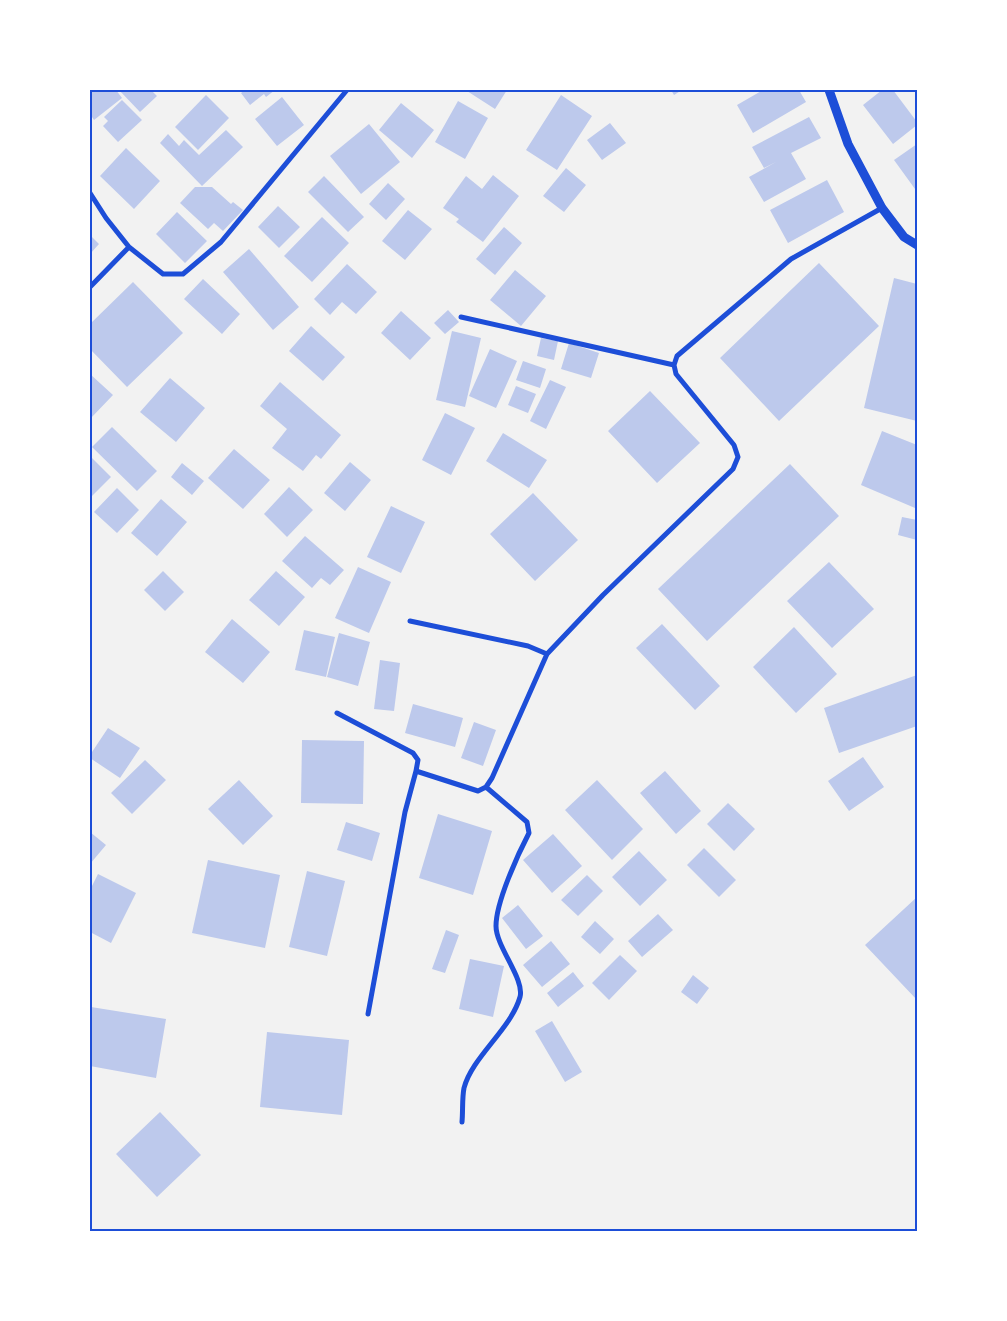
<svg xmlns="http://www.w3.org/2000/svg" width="1007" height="1321" font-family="Jost,sans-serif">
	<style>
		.building { fill: #bdc9ec }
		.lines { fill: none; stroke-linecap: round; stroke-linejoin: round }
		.minor { stroke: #1d4ed8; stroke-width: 5 }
		.tertiary { stroke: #1d4ed8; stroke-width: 9 }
		.neatline { fill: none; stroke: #1d4ed8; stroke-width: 2 }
	</style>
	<rect width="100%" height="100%" fill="#f2f2f2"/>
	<path class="building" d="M92 90H116L122 98 94 120 90 114V92Z
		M119 90H151L157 96 140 112Z
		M245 90H275L266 97 264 94 250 105 241 93Z
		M468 90H507L495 109 467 91Z
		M671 90H682L674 95Z
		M763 90H799L806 102 753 133 737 105Z
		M882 90H893L917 122V125L893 144 863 105Z
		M206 95 229 118 198 150 175 127Z
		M561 95 592 116 557 170 526 150Z
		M282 97 304 125 277 146 255 119Z
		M122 100 142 120 118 142 103 126 108 121 104 117Z
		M458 101 488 118 465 159 435 142Z
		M401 103 434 130 412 158 379 130Z
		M809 117 821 138 791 153 806 179 764 202 749 177 776 162 764 168 752 147Z
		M610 123 626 143 602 160 587 140Z
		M369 124 400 162 361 194 330 156Z
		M226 130 243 147 202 186 160 143 168 134 179 146 184 140 199 155Z
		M917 144V188L915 189 894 160Z
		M126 148 160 181 134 209 100 176Z
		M566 168 586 185 564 212 543 196Z
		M493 175 519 196 483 242 456 222 459 219 443 208 466 176 482 189Z
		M324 176 364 217 348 232 308 192Z
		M827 180 844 212 788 243 770 210Z
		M388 183 405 199 386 220 369 204Z
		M195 187H212L231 204 233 202 243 210 223 231 214 223 208 229 180 203Z
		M278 206 300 227 279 248 258 227Z
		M408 210 432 229 405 260 382 241Z
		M177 212 207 241 185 263 156 234Z
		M322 217 349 243 312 282 284 256Z
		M504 227 522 243 495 275 476 259Z
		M90 235 99 244 90 254Z
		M249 249 299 307 273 330 223 272Z
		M819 263 879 326 779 421 720 358Z
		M347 264 377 292 356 314 342 302 330 315 314 299Z
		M515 270 546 296 521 326 490 300Z
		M894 278 917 284V421L864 408Z
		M203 279 240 314 222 334 184 299Z
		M133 282 183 333 127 387 90 349V324Z
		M448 310 459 322 445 334 434 323Z
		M401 311 431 338 410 360 381 333Z
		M311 326 345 357 323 381 289 351Z
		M452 331 481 338 465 407 436 400Z
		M541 338 558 341 554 360 537 356Z
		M569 343 599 353 591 378 561 369Z
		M490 349 517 361 496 408 469 396Z
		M523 361 546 369 540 388 516 380Z
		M90 374 113 395 90 419Z
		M170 378 205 408 176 442 140 412Z
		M550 380 566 387 546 429 530 421Z
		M280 382 341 435 321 459 316 455 303 471 272 448 287 429 260 406Z
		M516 386 536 394 528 413 508 405Z
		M650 391 700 443 657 483 608 431Z
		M445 413 475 428 451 475 422 460Z
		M112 427 157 471 137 491 92 447Z
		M882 431 917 445V503L915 508 861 485Z
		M503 433 547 460 529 488 486 461Z
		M234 449 270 480 243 509 208 478Z
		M90 456 111 477 91 497 90 496Z
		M350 462 371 480 345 511 324 493Z
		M182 463 204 481 192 495 171 477Z
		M790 464 839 516 707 641 658 589Z
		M289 487 313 510 287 537 264 514Z
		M117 488 139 510 117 533 94 512Z
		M533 493 578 540 535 581 490 534Z
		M161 499 187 522 157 556 131 533Z
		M391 506 425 522 401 573 367 557Z
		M902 517 917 520V540L898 535Z
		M305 536 344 570 330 585 321 578 312 588 282 561Z
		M829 562 874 609 832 648 787 601Z
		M358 567 391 582 369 633 335 618Z
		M163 571 184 592 165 611 144 590Z
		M276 571 305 597 279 626 249 600Z
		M232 619 270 652 243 683 205 652Z
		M662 624 720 686 695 710 636 648Z
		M794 627 837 674 796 713 753 667Z
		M304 630 335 637 326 677 295 670Z
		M339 633 370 642 358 686 327 677Z
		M380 660 400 663 394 711 374 709Z
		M917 675V726L839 753 824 708Z
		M413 704 463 718 455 747 405 733Z
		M474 722 496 730 483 766 461 758Z
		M108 728 140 748 120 778 90 758V755Z
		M302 740 364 741 363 804 301 803Z
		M863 757 884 787 849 811 828 781Z
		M145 760 166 780 132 814 111 793Z
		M665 771 701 811 676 834 640 793Z
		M239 780 273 816 243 845 208 809Z
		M597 780 643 829 612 860 565 810Z
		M728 803 755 829 734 851 707 824Z
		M438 814 492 831 473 895 419 878Z
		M346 822 380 833 372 861 337 850Z
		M90 832 106 845 90 864Z
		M553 834 582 866 552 893 523 860Z
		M704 848 736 880 719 897 687 865Z
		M639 851 667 880 640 906 612 877Z
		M208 860 280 875 265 948 192 933Z
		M307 871 345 881 327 956 289 947Z
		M98 874 136 893 111 943 90 932V890Z
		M587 875 603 891 578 916 561 900Z
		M917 897V1000L865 945Z
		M518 905 543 936 526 949 502 918Z
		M658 914 673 930 642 957 628 941Z
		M595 921 614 939 600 954 581 937Z
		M446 930 459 935 445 973 432 969Z
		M551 941 570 964 542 987 523 965Z
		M620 955 637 971 609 1000 592 983Z
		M470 959 504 966 493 1017 459 1009Z
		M573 972 584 986 558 1007 547 993Z
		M693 975 709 988 697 1004 681 992Z
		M91 1007 166 1019 156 1078 90 1066Z
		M552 1021 582 1072 565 1082 535 1031Z
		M267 1032 349 1040 342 1115 260 1107Z
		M160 1112 201 1155 157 1197 116 1154Z"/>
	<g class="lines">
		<path class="minor" d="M90 193 106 218 129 247
			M90 287 129 247 163 274H183L221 242 347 90
			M461 317 674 365
			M410 621 528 646 547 654
			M337 713 413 753 418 760 416 771
			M368 1014 405 812 416 771 478 791 486 787 492 778 547 654 603 595 733 469 738 457 734 445 676 374 674 365 677 356 791 259 882 208
			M462 1122C463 1111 462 1098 464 1088 472 1057 511 1029 520 997 525 979 496 947 496 926 496 902 518 854 529 833L527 822 486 787"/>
		<path class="tertiary" d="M829 90 848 144 882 208 904 237 917 245"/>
	</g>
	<rect width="1007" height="1321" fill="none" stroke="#ffffff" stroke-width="182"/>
	<rect x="91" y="91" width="825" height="1139" class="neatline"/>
</svg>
